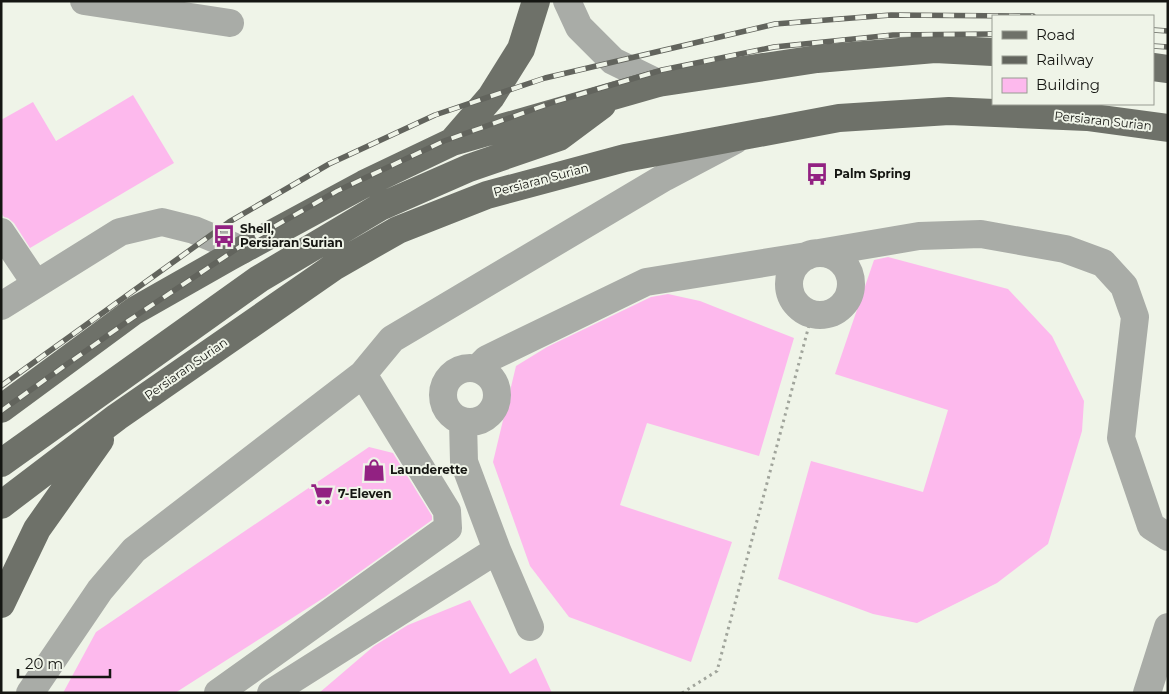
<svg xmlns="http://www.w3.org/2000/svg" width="1169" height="694" font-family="Montserrat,sans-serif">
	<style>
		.building { fill: #fdb9ed }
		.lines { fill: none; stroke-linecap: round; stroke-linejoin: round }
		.path { stroke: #a0a49b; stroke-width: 3; stroke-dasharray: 2.5 4; stroke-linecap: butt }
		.minor { stroke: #a9aca7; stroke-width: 28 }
		.major { stroke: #6e7169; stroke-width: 28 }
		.rail-casing { stroke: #62645d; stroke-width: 5.5 }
		.rail { stroke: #eff4e8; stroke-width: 4; stroke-dasharray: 11; stroke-linecap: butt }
		.labels { text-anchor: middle; stroke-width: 4; stroke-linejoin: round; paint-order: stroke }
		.street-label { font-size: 12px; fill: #151612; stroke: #eff4e8 }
		.poi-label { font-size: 12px; font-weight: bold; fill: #151612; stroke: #eff4e8; text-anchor: start }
	</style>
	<rect width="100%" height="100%" fill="#eff4e8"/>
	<path class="building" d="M133 95 174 163 30 248 14 223 8 218 4 217 1 213V120L33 102 56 141Z
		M888 257 1008 289 1052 336 1084 401 1082 431 1048 544 997 583 917 623 873 614 778 579 811 461 923 492 948 410 835 374 874 260Z
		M668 294 700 301 794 338 759 456 647 423 620 505 732 542 691 662 569 617 530 566 493 462 516 366 547 347 651 297Z
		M369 447 393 453 432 516V520L325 597 175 693H63L96 632Z
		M470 600 510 674 536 658 552 693H319L374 646 408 625Z"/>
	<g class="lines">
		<path class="path" d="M682 693 717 671 812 314"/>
		<path class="minor" d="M84 1 230 23
			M567 1 579 27 613 61 658 83
			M1 232 36 284
			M789 284a31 31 0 1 1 62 0a31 31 0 1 1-62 0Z
			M819 253 919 236 981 234 1065 249 1103 263 1124 286 1135 317 1121 438 1151 526 1168 537
			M1 306 120 232 162 222 194 230 242 250
			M443 395a27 27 0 1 1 54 0a27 27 0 1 1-54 0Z
			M477 369 487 359 646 282 807 256
			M497 550 530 627
			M30 693 100 590 134 550 363 374 392 339 665 177 735 140
			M218 693 448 528 447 511 363 374
			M271 693 497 550 464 462 463 421
			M1147 693 1168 627"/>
		<path class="major" d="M1153 67 1168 69
			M452 142 491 97 521 49 536 1
			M1 409 134 311 229 257 364 184 452 142 658 83 817 59 935 49 993 52
			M1 463 259 279 380 207 469 168 559 137 602 105
			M1 505 117 417 335 266 398 230 487 195 625 158 839 118 949 111 1087 117 1168 128
			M1 604 37 529 100 440"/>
		<defs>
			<path id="rail" d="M1153 30 1168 31
				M1153 46 1168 47
				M1 386 229 222 329 164 435 115 545 78 775 24 891 15 1033 16
				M1 411 128 321 247 242 337 191 444 141 554 102 662 70 774 47 893 35 993 34"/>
		</defs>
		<use href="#rail" class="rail-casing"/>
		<use href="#rail" class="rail"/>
	</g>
	<defs>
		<symbol id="bus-bare" viewBox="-9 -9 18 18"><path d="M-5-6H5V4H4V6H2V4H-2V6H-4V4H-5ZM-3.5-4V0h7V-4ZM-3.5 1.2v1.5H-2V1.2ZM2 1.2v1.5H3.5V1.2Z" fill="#922182" stroke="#eff4e8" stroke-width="2.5" paint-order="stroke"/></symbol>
		<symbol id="shop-bare" viewBox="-9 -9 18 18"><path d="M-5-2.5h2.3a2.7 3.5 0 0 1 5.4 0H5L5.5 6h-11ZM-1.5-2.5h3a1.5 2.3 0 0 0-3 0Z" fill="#922182" stroke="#eff4e8" stroke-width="2.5" paint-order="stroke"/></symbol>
		<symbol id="supermarket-bare" viewBox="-9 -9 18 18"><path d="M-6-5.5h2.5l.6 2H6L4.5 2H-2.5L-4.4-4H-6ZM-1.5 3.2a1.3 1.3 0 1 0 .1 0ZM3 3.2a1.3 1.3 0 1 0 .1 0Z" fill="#922182" stroke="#eff4e8" stroke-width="2.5" paint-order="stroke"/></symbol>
	</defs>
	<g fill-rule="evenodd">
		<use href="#bus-bare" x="801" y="158" width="32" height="32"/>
		<use href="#bus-bare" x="208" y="220" width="32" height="32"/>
		<use href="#shop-bare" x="358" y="454" width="32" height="32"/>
		<use href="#supermarket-bare" x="306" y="478" width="32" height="32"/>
	</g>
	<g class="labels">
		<g class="street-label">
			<text transform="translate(1103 121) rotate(6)" y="4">Persiaran Surian</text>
			<text transform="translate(541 180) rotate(-15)" y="4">Persiaran Surian</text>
			<text transform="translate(186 369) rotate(-35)" y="4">Persiaran Surian</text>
		</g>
		<g class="poi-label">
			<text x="834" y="178">Palm Spring</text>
			<text x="240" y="233">Shell,<tspan x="240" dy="14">Persiaran Surian</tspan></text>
			<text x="390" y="474">Launderette</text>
			<text x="338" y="498">7-Eleven</text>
		</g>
	</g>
	<rect width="1169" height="694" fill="none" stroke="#151612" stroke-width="5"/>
	<rect x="992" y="15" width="162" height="90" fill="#eff4e8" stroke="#989b92"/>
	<rect x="1002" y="31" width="25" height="8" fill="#6e7169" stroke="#989b92"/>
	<text x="1036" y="40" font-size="15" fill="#151612">Road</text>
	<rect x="1002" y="56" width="25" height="8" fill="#62645d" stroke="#989b92"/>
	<text x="1036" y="65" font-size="15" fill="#151612">Railway</text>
	<rect x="1002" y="78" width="25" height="15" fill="#fdb9ed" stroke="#989b92"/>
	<text x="1036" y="90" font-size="15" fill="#151612">Building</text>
	<path d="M18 669v8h92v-8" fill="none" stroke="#151612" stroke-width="2.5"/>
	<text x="25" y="669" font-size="15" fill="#151612" stroke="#eff4e8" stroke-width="4" paint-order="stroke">20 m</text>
</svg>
